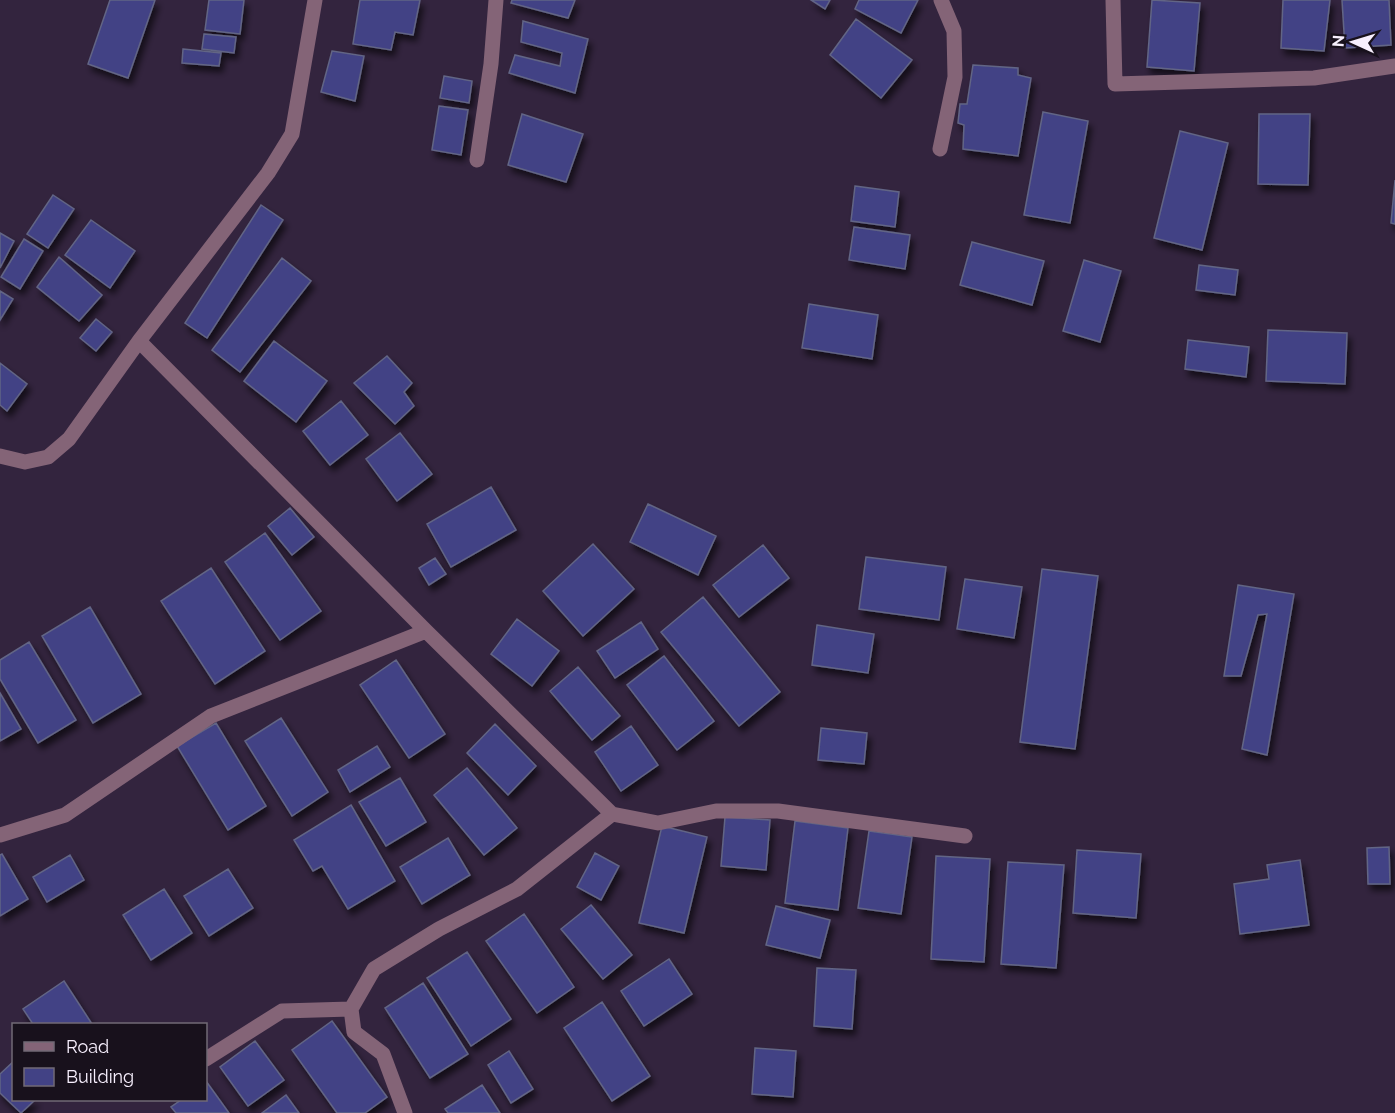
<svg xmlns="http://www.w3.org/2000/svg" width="1395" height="1113" font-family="Raleway,sans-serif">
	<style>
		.building { fill: #424285; stroke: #626585; stroke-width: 1.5; filter: url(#shadow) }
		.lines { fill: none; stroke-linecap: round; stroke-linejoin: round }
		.minor { stroke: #846477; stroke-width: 15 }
	</style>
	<defs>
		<filter id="shadow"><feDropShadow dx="3.5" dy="6" stdDeviation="3" flood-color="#0009"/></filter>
	</defs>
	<rect width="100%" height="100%" fill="#33243e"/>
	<path class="building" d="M110 0H155L128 78 88 64Z
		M209 0H244L240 34 205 30Z
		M360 0H420L413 35 395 32 391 50 353 44Z
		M512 0H575L568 18 511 3Z
		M811 0H830L825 9Z
		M859 0H918L901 33 855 9Z
		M1152 0 1200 3 1194 71 1147 67Z
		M1283 0H1330L1324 51 1281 48Z
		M1342 0H1389L1391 45 1345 48Z
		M856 19 912 60 881 98 830 55Z
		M523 21 588 39 575 93 509 73 515 55 560 66 562 53 521 42Z
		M204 34 236 37 234 53 202 49Z
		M183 49 221 53 219 66 182 63Z
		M332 51 364 56 355 101 321 92Z
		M973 65 1018 68V75L1031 78 1018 156 963 149 964 125 958 123 960 104H967Z
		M444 76 472 81 469 103 440 98Z
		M439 106 468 110 461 155 432 150Z
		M1043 112 1088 121 1070 223 1024 215Z
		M522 114 583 134 566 182 508 165Z
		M1259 114H1310L1308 185 1258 184Z
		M1180 131 1228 143 1202 250 1154 238Z
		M1395 180V224L1391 223Z
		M855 186 899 192 895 227 851 221Z
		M53 195 74 209 48 248 27 234Z
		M261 205 283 220 207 338 185 323Z
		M91 220 135 251 110 288 65 255Z
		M854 227 910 235 905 269 849 260Z
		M0 233 14 241 0 268Z
		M24 239 43 251 20 289 1 277Z
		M972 242 1044 261 1032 305 960 285Z
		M59 257 102 295 79 321 37 287Z
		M282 258 311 281 240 372 212 350Z
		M1084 260 1121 271 1100 342 1063 331Z
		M1199 265 1238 270 1235 295 1196 290Z
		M0 291 13 299 0 320Z
		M809 304 878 315 872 359 802 348Z
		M96 319 112 332 96 351 80 338Z
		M1268 330 1347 333 1345 384 1266 381Z
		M1188 340 1249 347 1246 377 1185 369Z
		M274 341 327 381 296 422 244 381Z
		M387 356 412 383 404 392 414 406 395 424 354 383Z
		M0 363 27 384 7 411 0 405Z
		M341 401 368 435 330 465 303 431Z
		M400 433 432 474 397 501 366 459Z
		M491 487 516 530 451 567 427 524Z
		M648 504 716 536 698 575 630 542Z
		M290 508 314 537 292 555 268 526Z
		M265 533 321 611 280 640 225 562Z
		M593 544 634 589 583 636 543 591Z
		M763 545 789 578 739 617 713 585Z
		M866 557 946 567 939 620 859 609Z
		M435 558 446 574 429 585 419 568Z
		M211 568 265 651 215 684 161 601Z
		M1042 569 1098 576 1075 749 1020 742Z
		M965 579 1022 587 1014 638 957 629Z
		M1238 585 1294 594 1267 755 1242 749 1267 614 1258 615 1241 676H1224Z
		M703 597 780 692 739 726 661 632Z
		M90 607 141 694 93 723 42 636Z
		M517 619 559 651 532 686 491 654Z
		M641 622 658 649 615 678 597 651Z
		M817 625 874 634 868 673 812 665Z
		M29 642 76 720 38 743 0 679V660Z
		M664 656 714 721 677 750 627 685Z
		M396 660 445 734 409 758 360 685Z
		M578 667 620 716 592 740 550 691Z
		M0 693 21 729 0 741Z
		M281 718 328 792 292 816 245 741Z
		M216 723 266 806 228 830 177 746Z
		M495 724 536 766 508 795 467 753Z
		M631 726 658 765 621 791 595 752Z
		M821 728 867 733 864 764 818 760Z
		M377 746 390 767 350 792 338 770Z
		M467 768 517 828 484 855 434 795Z
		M400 778 426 822 386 846 359 802Z
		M351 805 395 881 348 909 322 866 313 871 294 840Z
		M725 817 770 820 766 870 721 866Z
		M795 821 848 828 838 910 785 903Z
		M662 826 707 837 684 933 639 923Z
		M869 831 912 837 901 914 858 908Z
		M448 838 470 875 422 904 400 867Z
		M1389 847 1390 884H1368L1367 848Z
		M1077 850 1141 854 1136 918 1073 913Z
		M595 853 619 866 601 900 577 887Z
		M2 854 28 899 0 916V855Z
		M70 855 84 880 47 902 33 877Z
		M936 856 990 859 984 962 931 959Z
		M1300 860 1309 925 1240 934 1234 884 1269 879 1267 865Z
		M1008 862 1064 865 1056 968 1001 964Z
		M228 869 253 908 209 936 184 896Z
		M164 889 192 933 151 960 123 915Z
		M591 905 632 955 603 979 561 929Z
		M776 906 830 920 820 958 766 945Z
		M524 914 574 987 537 1013 486 941Z
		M467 952 511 1019 471 1046 427 978Z
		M669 959 692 994 644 1026 621 991Z
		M817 968 856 970 852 1029 814 1026Z
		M64 981 92 1024H33L23 1009Z
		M423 983 468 1054 430 1078 385 1008Z
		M602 1002 650 1076 612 1101 564 1028Z
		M332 1021 387 1097 365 1113H337L292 1050Z
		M255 1041 284 1080 248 1106 220 1067Z
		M755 1048 796 1051 793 1097 752 1094Z
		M509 1051 533 1089 511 1103 488 1065Z
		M14 1061V1100H35L21 1113 0 1093V1074Z
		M206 1081 229 1113H176L171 1107 181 1100H206Z
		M482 1085 500 1113H448L445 1109Z
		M286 1095 299 1113H262Z"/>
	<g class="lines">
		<path class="minor" d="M1113 0 1115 84 1314 78 1395 66
			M940 149 955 77 954 31 941 0
			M477 160 491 64 496 0
			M139 341 426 631 612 814
			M0 456 25 462 48 457 69 439 139 341 268 173 292 134 315 0
			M0 835 65 815 211 716 426 631
			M351 1009 354 1032 383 1054 405 1113
			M206 1059 282 1011 351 1009 374 969 439 929 517 889 612 814 658 823 716 811H778L965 836"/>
	</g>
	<rect x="12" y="1023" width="195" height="78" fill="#18111c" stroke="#716a76" stroke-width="1.5"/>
	<rect x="24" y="1042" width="30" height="9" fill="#846477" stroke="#716a76" stroke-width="1.5"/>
	<text x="66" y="1053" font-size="18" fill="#f7effd">Road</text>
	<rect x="24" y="1068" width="30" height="18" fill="#424285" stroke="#716a76" stroke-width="1.5"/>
	<text x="66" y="1083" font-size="18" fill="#f7effd">Building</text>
	<g transform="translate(1353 42) rotate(274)" stroke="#18111c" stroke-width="4.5" paint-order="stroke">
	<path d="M0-4.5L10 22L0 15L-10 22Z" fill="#f7effd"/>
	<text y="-9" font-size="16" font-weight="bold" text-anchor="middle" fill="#f7effd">N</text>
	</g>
</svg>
